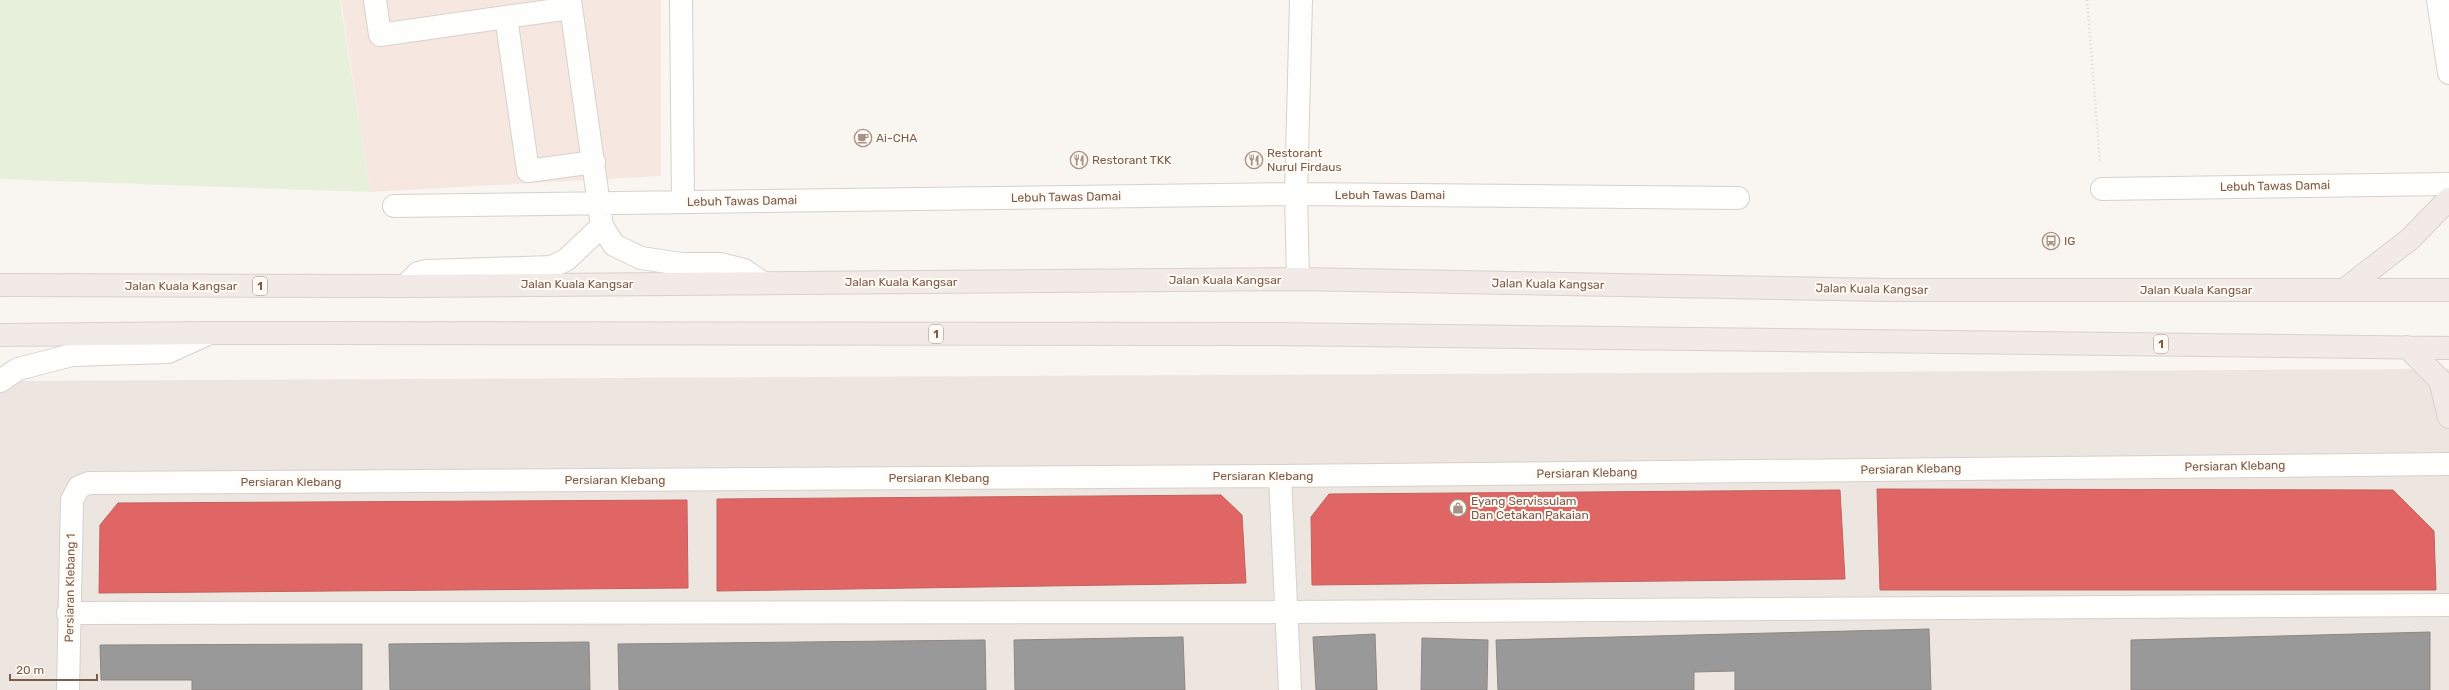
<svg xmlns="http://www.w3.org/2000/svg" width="2449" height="690" font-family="Rubik,sans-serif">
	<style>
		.commercial { fill: #f6e8e1 }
		.industrial { fill: #ede5e0 }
		.green { fill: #e7f0db }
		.shops { fill: #e06666; stroke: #c1635e }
		.industry { fill: #999; stroke: #908782 }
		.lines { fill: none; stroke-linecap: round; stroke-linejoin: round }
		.minor-casing { stroke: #d7d1cb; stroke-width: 24 }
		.highway-casing { stroke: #dad1cc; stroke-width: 24 }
		.path { stroke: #dcd5d0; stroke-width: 2.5; stroke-dasharray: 1 3; stroke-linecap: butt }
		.minor { stroke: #fefefd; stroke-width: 22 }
		.highway { stroke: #f2eae7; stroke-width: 22 }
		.labels { text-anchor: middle; stroke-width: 4; stroke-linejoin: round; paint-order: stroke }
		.shield { fill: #fffaf3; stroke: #a28b7f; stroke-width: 1 }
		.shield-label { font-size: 11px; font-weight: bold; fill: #7a5c4d }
		.poi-label { font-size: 12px; fill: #7a5c4d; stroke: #fffaf3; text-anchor: start }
		.street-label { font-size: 12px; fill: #7a5c4d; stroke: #fffaf3 }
	</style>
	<rect width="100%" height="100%" fill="#f9f5f0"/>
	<path class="commercial" d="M341 0H661V176L370 192Z"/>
	<path class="industrial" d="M2449 369V690H0V381Z"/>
	<path class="green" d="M0 0H340L370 192 0 179Z"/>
	<path class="shops" d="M1877 489 2393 490 2434 531 2436 590H1880Z
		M1840 490 1845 579 1312 585 1311 517 1329 494Z
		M1221 495 1242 515 1246 583 717 591V499Z
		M687 500 688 588 99 593 100 525 118 503Z"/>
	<path class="industry" d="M1929 629 1931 690H1735V671L1694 672V690H1498L1496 640Z
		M2430 632V690H2131V640Z
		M1375 634 1377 690H1316L1313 637Z
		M1183 637 1185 690H1015L1014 640Z
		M1422 638 1488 640 1487 690H1421Z
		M985 640 986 690H619L618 644Z
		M589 642 590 690H390L389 644Z
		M362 644V690H192V680H101L100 645Z"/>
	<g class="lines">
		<defs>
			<path id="minor" d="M375 0 380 35 506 17 528 171 594 162
				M570 0 602 226 614 245 641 258 681 264H720L744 270 763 283
				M681 0 683 202
				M2438 0 2449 73
				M506 17 571 8
				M2102 189 2449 184
				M394 206 1296 194 1738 198
				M1298 279 1296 194 1301 0
				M405 286 418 273 427 271 551 267 566 260 602 226
				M0 381 18 369 72 355 168 352 210 333
				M1280 476 1290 690
				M68 613 1288 612 2449 605
				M68 690 72 500 79 487 89 483 1280 476 2449 464"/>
			<path id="highway" d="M0 285 405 286 1298 279 1887 290H2449
				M2344 290 2410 239 2449 199
				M0 335 210 333 1268 334 2449 348
				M2407 347 2440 380 2449 417"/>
		</defs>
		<use href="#minor" class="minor-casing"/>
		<use href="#highway" class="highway-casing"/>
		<path class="path" d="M2087 0 2100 163"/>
		<use href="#minor" class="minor"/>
		<use href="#highway" class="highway"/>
	</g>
	<defs>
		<symbol id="cafe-ring" viewBox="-11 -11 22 22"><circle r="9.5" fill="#fffaf3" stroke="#a69286" stroke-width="1.5"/><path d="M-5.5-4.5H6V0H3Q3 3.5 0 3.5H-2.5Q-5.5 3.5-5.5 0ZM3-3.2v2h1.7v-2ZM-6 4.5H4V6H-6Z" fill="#a69286"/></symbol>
		<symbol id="restaurant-ring" viewBox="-11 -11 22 22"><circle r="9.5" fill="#fffaf3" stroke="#a69286" stroke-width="1.5"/><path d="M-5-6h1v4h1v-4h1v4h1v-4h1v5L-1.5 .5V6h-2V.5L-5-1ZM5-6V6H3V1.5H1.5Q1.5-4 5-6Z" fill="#a69286"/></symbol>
		<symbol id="bus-ring" viewBox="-11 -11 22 22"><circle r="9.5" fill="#fffaf3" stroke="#a69286" stroke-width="1.5"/><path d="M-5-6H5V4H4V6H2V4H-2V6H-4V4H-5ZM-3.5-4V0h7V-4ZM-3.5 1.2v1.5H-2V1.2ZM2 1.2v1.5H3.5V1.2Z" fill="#a69286"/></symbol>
		<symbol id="shop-ring" viewBox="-11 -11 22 22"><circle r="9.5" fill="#fffaf3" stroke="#a69286" stroke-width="1.5"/><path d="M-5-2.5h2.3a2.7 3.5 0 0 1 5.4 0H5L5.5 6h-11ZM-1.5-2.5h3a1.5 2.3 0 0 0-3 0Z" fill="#a69286"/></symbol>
	</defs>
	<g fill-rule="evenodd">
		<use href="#cafe-ring" x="853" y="128" width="20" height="20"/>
		<use href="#restaurant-ring" x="1069" y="150" width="20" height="20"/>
		<use href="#restaurant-ring" x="1244" y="150" width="20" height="20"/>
		<use href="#bus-ring" x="2041" y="231" width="20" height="20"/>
		<use href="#shop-ring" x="1448" y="498" width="20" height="20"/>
	</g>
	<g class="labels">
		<g class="shield">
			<rect x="253" y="277" width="14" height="18" rx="3"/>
			<rect x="929" y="325" width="14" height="18" rx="3"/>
			<rect x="2154" y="335" width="14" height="18" rx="3"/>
		</g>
		<g class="shield-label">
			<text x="260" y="290">1</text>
			<text x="936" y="338">1</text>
			<text x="2161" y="348">1</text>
		</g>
		<g class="poi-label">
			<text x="876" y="142">Ai-CHA</text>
			<text x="1267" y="157">Restorant<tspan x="1267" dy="14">Nurul Firdaus</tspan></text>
			<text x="1092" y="164">Restorant TKK</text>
			<text x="2064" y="245">IG</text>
			<text x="1471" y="505">Eyang Servissulam<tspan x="1471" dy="14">Dan Cetakan Pakaian</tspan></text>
		</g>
		<g class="street-label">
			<text transform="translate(2275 186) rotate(-1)" y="4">Lebuh Tawas Damai</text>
			<text x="1390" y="199">Lebuh Tawas Damai</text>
			<text transform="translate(1066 197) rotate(-1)" y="4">Lebuh Tawas Damai</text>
			<text transform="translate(742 201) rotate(-1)" y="4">Lebuh Tawas Damai</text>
			<text x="1225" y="284">Jalan Kuala Kangsar</text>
			<text x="901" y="286">Jalan Kuala Kangsar</text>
			<text x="577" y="288">Jalan Kuala Kangsar</text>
			<text transform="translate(1548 284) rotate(1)" y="4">Jalan Kuala Kangsar</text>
			<text x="181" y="290">Jalan Kuala Kangsar</text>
			<text transform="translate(1872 289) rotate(1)" y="4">Jalan Kuala Kangsar</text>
			<text x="2196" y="294">Jalan Kuala Kangsar</text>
			<text transform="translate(2235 466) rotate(-1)" y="4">Persiaran Klebang</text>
			<text transform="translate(1911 469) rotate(-1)" y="4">Persiaran Klebang</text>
			<text transform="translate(1587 473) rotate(-1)" y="4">Persiaran Klebang</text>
			<text x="1263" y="480">Persiaran Klebang</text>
			<text x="939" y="482">Persiaran Klebang</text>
			<text x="615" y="484">Persiaran Klebang</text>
			<text x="291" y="486">Persiaran Klebang</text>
			<text transform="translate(70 588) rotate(-89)" y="4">Persiaran Klebang 1</text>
		</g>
	</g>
	<path d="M10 674v6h87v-6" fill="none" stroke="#7a5c4d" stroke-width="2"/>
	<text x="16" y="674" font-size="12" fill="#7a5c4d" stroke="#fffaf3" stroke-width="3" paint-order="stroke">20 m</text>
</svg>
